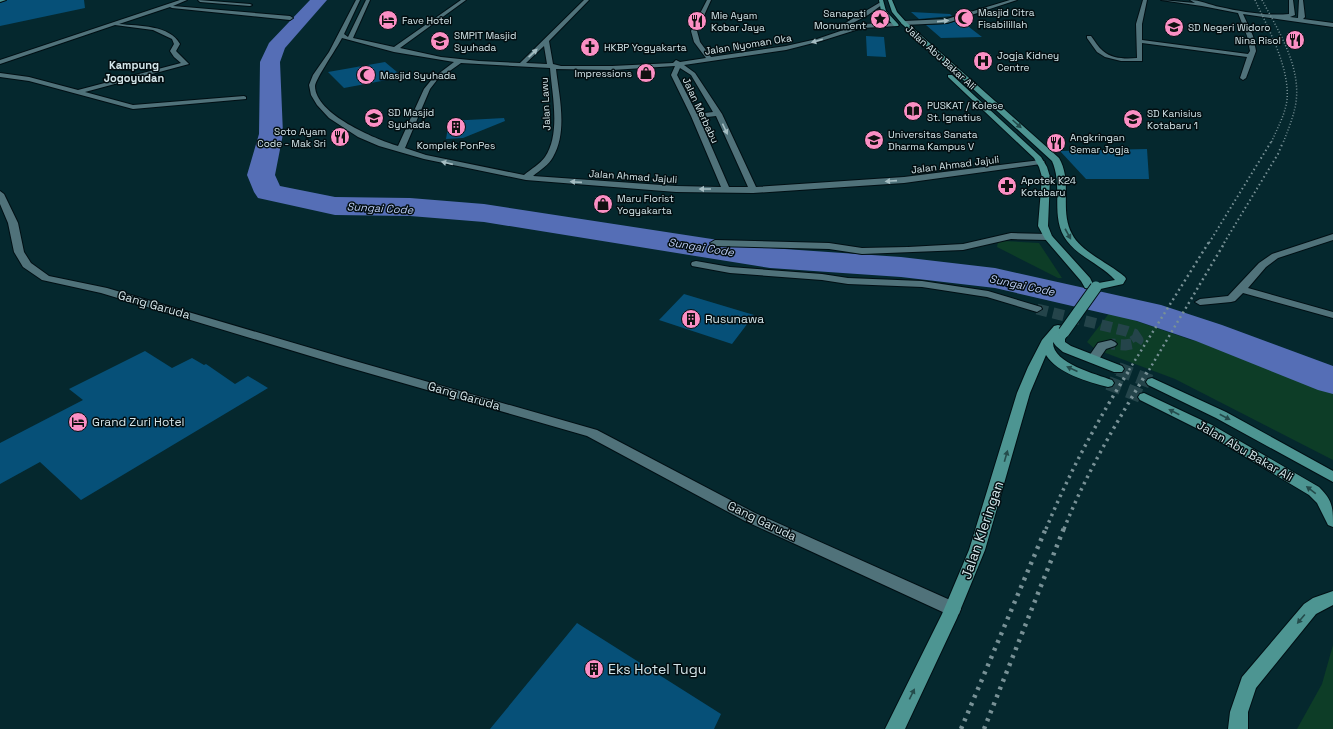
<svg xmlns="http://www.w3.org/2000/svg" width="1333" height="729" font-family="'Space Grotesk',sans-serif">
	<style>
		.green { fill: #0d3d27 }
		.lines { fill: none; stroke-linecap: round; stroke-linejoin: round }
		.river { fill: #556eb6; fill-rule: evenodd }
		.building { fill: #065078 }
		.minor-tunnel { stroke: #24444a; stroke-width: 11; stroke-dasharray: 11 5.5; stroke-linecap: butt }
		.major-tunnel-far1 { stroke: #24444a; stroke-width: 11; stroke-dasharray: 11 5.5; stroke-linecap: butt }
		.major-tunnel { stroke: #24444a; stroke-width: 14; stroke-dasharray: 14 7; stroke-linecap: butt }
		.minor-casing { stroke: #000f14; stroke-width: 2 }
		.major-casing { stroke: #000f14; stroke-width: 2 }
		.minor { fill: #50727a; fill-rule: evenodd }
		.major { fill: #4d9592; fill-rule: evenodd }
		.rail-far4 { stroke: #789196; stroke-width: 1.5; stroke-dasharray: 1 2; stroke-linecap: butt }
		.rail-far3 { stroke: #789196; stroke-width: 2; stroke-dasharray: 1.5 3; stroke-linecap: butt }
		.rail-far2 { stroke: #789196; stroke-width: 2.5; stroke-dasharray: 2 3.5; stroke-linecap: butt }
		.rail-far1 { stroke: #789196; stroke-width: 3.5; stroke-dasharray: 2.5 4.5; stroke-linecap: butt }
		.rail { stroke: #789196; stroke-width: 4.5; stroke-dasharray: 3 5.5; stroke-linecap: butt }
		.major-bridge-casing { stroke: #000f14; stroke-width: 13; stroke-linecap: butt }
		.major-bridge { stroke: #4d9592; stroke-width: 11 }
		.oneway { fill: #a5bdc2 }
		.oneway2 { fill: #244b4b }
		.labels { text-anchor: middle; stroke-width: 3; stroke-linejoin: round; paint-order: stroke }
		.far-poi-label { font-size: 10px; fill: #d3e5e9; stroke: #030e11; text-anchor: start }
		.far-street-label { font-size: 10px; fill: #d3e5e9; stroke: #030e11 }
		.far-neighbourhood-label { font-size: 11px; font-weight: bold; fill: #d3e5e9; stroke: #030e11 }
		.far-water-label { font-size: 11px; font-style: italic; fill: #bacaf2; stroke: #030e11 }
		.street-label { font-size: 12px; fill: #d3e5e9; stroke: #030e11 }
		.poi-label { font-size: 12px; fill: #d3e5e9; stroke: #030e11; text-anchor: start }
		.near-street-label { font-size: 14px; fill: #d3e5e9; stroke: #030e11 }
		.near-poi-label { font-size: 14px; fill: #d3e5e9; stroke: #030e11; text-anchor: start }
	</style>
	<rect width="100%" height="100%" fill="#05282e"/>
	<path class="green" d="M1004 241 1039 243 1062 278H1058L997 247 998 242Z
		M1110 312 1191 340 1209 343 1333 390V460L1175 379 1095 349 1087 342Z
		M1333 645V729H1297L1322 684Z"/>
	<g class="lines">
		<path class="river" d="M310 0H327L285 48 280 62 283 134 275 175 280 186 335 197 410 198 484 204 770 248 901 257 995 268 1161 305 1222 325 1333 366V394L1318 390 1196 341 1137 321 995 288 901 277 770 268 484 222 410 216 335 215 258 198 254 192 247 175 259 134 260 62 269 43Z"/>
	</g>
	<path class="building" d="M7 0H84L85 8 0 26V3Z
		M911 12 950 14 952 16 919 19Z
		M960 20 982 37 941 38 926 25 947 24Z
		M866 36 884 37 886 57 867 56Z
		M385 62 403 77 344 88 328 72Z
		M504 118 505 121 463 138 446 139 449 121Z
		M1147 149 1149 179H1086L1060 151Z
		M684 294 754 315 732 344 659 320Z
		M145 351 172 368 192 358 204 365 206 364 235 384 248 376 268 388 81 500 40 462 0 484V443L83 400 69 389Z
		M577 623 721 714 714 729H490Z"/>
	<g class="lines">
		<path class="minor-tunnel" d="M1037 309 1126 331 1134 334 1138 340 1136 343 1125 345 1111 344"/>
		<path class="major-tunnel-far1" d="M1118 369 1119 370"/>
		<path class="major-tunnel" d="M1118 369 1152 382
			M1108 383 1144 397"/>
		<defs>
			<path id="minor" d="M180 0H187L173 6 290 16 293 18 290 20 172 8 170 7 119 24C139 26 170 25 180 44L176 51 189 64 85 92 133 105 244 96 246 97V99L133 109 29 81 0 77V73L29 77 78 90 181 63 174 57 170 51 174 44 172 39 153 30 115 25 0 64V60Z
				M198 0 250 4 252 5 250 6 200 2Z
				M356 0H360L344 34 348 37 366 0H370L353 38 394 47 461 0H466L400 48 441 57 479 61 520 63 584 0H589L549 41 553 64 561 66H612L673 63 676 60 680 62 706 58 694 42 691 31 707 0H711L697 31 700 42 711 57 786 46 817 39 861 24 896 23 899 25 898 26 862 28 821 41 786 50 684 65 695 73 722 114 756 187 904 177 1041 160 1045 162 1041 164 904 183 753 193 676 192 526 180 424 159 379 146 358 137 329 118 317 105 311 95 309 85 313 75 329 52ZM342 38 394 52 454 62 433 78 424 89 398 146C375 139 315 114 315 86 316 78 337 48 342 38ZM544 46 547 64 526 63ZM461 63 550 68C552 94 561 134 545 157 540 164 531 169 524 175L426 155 405 148 430 89 437 80ZM675 66 671 75 691 116 721 187 676 186 533 176C540 170 549 165 553 157 568 131 559 96 556 69L612 70ZM680 68 691 75 713 112 697 114 677 75ZM716 116 748 187H729L699 118Z
				M1010 0H1017L947 23 904 25 901 23 904 21 947 19Z
				M1143 0H1147L1142 24V40L1248 54 1250 51 1247 36 1238 13 1202 6 1161 0 1195 3 1190 0C1200 0 1210 5 1220 7 1242 12 1267 16 1289 14V0H1293L1295 15 1290 17 1298 18 1299 0H1303L1305 17 1303 19 1333 23V27L1243 14 1253 36 1256 51 1246 78 1243 80 1240 78 1247 57 1142 43V61H1121L1105 57 1097 52 1087 38V36H1091C1095 41 1098 47 1103 51 1112 59 1126 59 1137 58L1136 24Z
				M879 3 883 4 868 15 847 26 842 25Z
				M0 191 4 194 18 223 24 252 31 263 49 276 107 288 348 359 597 430 755 513 959 604 961 609 959 614 953 616 947 614 745 521 587 436 340 365 101 293 42 280 23 267 14 252 8 223 0 204Z
				M1011 233 1048 234 1053 237 1048 240 1011 239 963 250 862 254 829 249 715 246 710 243 715 240 829 243 862 248 908 247 963 244Z
				M1333 234V240L1278 258 1266 267 1248 288 1333 312V318L1243 293 1235 301 1231 302 1200 305 1195 302 1200 299 1228 296 1259 263 1272 254Z
				M696 261 730 267 822 274 848 278 922 281 988 291 1041 307 1042 309 1037 312 987 297 922 287 848 284 822 280 730 273 692 266 691 264 692 262Z
				M1111 340 1115 342 1117 344 1115 346 1106 349 1097 362H1089L1087 359 1098 343Z"/>
			<path id="major" d="M0 0H6L0 2Z
				M879 0H883L886 11 898 24V26H894L881 11Z
				M888 0H892L897 12 906 22 1059 158C1073 182 1059 210 1072 234 1081 252 1109 263 1125 277L1126 279 1123 284 1096 290 1085 288 1081 281 1045 239 1038 226 1042 177 1039 167 1034 158 948 77V75H952L1041 157 1047 167 1050 177 1048 226 1052 236 1090 278 1093 284 1115 280C1102 265 1080 258 1067 241 1049 217 1064 188 1052 161L902 24 892 12Z
				M1058 325 1062 326 1063 329 1068 330 1070 332 1065 339V342L1071 346 1122 366 1124 369 1122 372H1114L1063 352 1056 346 1053 342C1052 363 1096 374 1112 380L1114 383 1112 386 1108 387C1088 382 1057 373 1046 355L1030 393 985 550 957 618 905 729H885L942 614 969 550 1017 393 1028 367 1042 340 1054 326Z
				M1152 378 1226 412 1333 471V482L1216 418 1148 385 1146 382 1148 379Z
				M1144 393 1212 425 1319 487C1333 501 1333 507 1333 527L1328 525 1317 503 1309 495 1202 431 1140 400 1138 397 1140 394Z
				M1333 591V605L1316 614 1256 688 1248 712V729H1228L1230 712 1242 677 1304 604 1313 598Z"/>
		</defs>
		<use href="#minor" class="minor-casing"/>
		<use href="#major" class="major-casing"/>
		<use href="#minor" class="minor"/>
		<use href="#major" class="major"/>
		<path class="rail-far4" d="M1255 0C1268 28 1290 68 1287 100 1285 115 1277 129 1271 143
			M1262 0C1278 30 1301 66 1296 102 1294 116 1288 130 1283 143"/>
		<path class="rail-far3" d="M1209 243 1271 142
			M1224 243 1278 154 1283 142"/>
		<path class="rail-far2" d="M1129 370 1209 242
			M1149 370 1225 242"/>
		<path class="rail-far1" d="M1046 529C1069 473 1098 419 1130 369
			M1064 529C1086 473 1118 420 1149 369"/>
		<path class="rail" d="M961 729 1046 528
			M984 729 1064 528"/>
		<defs>
			<path id="major-bridge" d="M1064 332 1096 287"/>
		</defs>
		<use href="#major-bridge" class="major-bridge-casing"/>
		<use href="#major-bridge" class="major-bridge"/>
	</g>
	<defs><path id="oneway-solid" d="M-6-.8H1V-3.2L6.5 0L1 3.2V.8H-6Z"/></defs>
	<g class="oneway">
		<use href="#oneway-solid" transform="translate(943 21) rotate(-6)"/>
		<use href="#oneway-solid" transform="translate(817 41) rotate(164)"/>
		<use href="#oneway-solid" transform="translate(533 53) rotate(-43)"/>
		<use href="#oneway-solid" transform="translate(725 129) rotate(65)"/>
		<use href="#oneway-solid" transform="translate(447 163) rotate(-167)"/>
		<use href="#oneway-solid" transform="translate(891 181) rotate(176)"/>
		<use href="#oneway-solid" transform="translate(576 182) rotate(-176)"/>
		<use href="#oneway-solid" transform="translate(705 189) rotate(-180)"/>
	</g>
	<g class="oneway2">
		<use href="#oneway-solid" transform="translate(1017 124) rotate(42)"/>
		<use href="#oneway-solid" transform="translate(1068 234) rotate(61)"/>
		<use href="#oneway-solid" transform="translate(1072 369) rotate(-156)"/>
		<use href="#oneway-solid" transform="translate(1174 412) rotate(-153)"/>
		<use href="#oneway-solid" transform="translate(1225 417) rotate(28)"/>
		<use href="#oneway-solid" transform="translate(1006 456) rotate(-74)"/>
		<use href="#oneway-solid" transform="translate(1311 490) rotate(-143)"/>
		<use href="#oneway-solid" transform="translate(1301 619) rotate(130)"/>
		<use href="#oneway-solid" transform="translate(912 694) rotate(-64)"/>
	</g>
	<defs>
		<symbol id="mosque-disc" viewBox="-11 -11 22 22"><circle r="9.5" fill="#fb8fc4" stroke="#030e11"/><path d="M3.5-4.9A6 6 0 1 0 3.5 4.9A5 5 0 1 1 3.5-4.9Z" fill="#111"/></symbol>
		<symbol id="sight-disc" viewBox="-11 -11 22 22"><circle r="9.5" fill="#fb8fc4" stroke="#030e11"/><path d="M0-6L1.8-2.2L6-1.7L2.9 1.2L3.7 5.4L0 3.3L-3.7 5.4L-2.9 1.2L-6-1.7L-1.8-2.2Z" fill="#111"/></symbol>
		<symbol id="hotel-disc" viewBox="-11 -11 22 22"><circle r="9.5" fill="#fb8fc4" stroke="#030e11"/><path d="M-6-4.5h1.5V1H6V5H4.5V3h-9V5H-6ZM-4 0a1.8 1.8 0 1 1 3.6 0ZM.5 0V-2.5h3Q6-2.5 6 0Z" fill="#111"/></symbol>
		<symbol id="restaurant-disc" viewBox="-11 -11 22 22"><circle r="9.5" fill="#fb8fc4" stroke="#030e11"/><path d="M-5-6h1v4h1v-4h1v4h1v-4h1v5L-1.5 .5V6h-2V.5L-5-1ZM5-6V6H3V1.5H1.5Q1.5-4 5-6Z" fill="#111"/></symbol>
		<symbol id="school-disc" viewBox="-11 -11 22 22"><circle r="9.5" fill="#fb8fc4" stroke="#030e11"/><path d="M0-5L7-2L0 1L-7-2ZM-4 1L0 2.5L4 1V4Q0 6-4 4Z" fill="#111"/></symbol>
		<symbol id="church-disc" viewBox="-11 -11 22 22"><circle r="9.5" fill="#fb8fc4" stroke="#030e11"/><path d="M-1.2-6h2.4v3.5h3.3v2.4h-3.3V6h-2.4V-.1h-3.3v-2.4h3.3Z" fill="#111"/></symbol>
		<symbol id="hospital-disc" viewBox="-11 -11 22 22"><circle r="9.5" fill="#fb8fc4" stroke="#030e11"/><path d="M-5-5h3v3.5h4V-5h3V5h-3V1.5h-4V5h-3Z" fill="#111"/></symbol>
		<symbol id="shop-disc" viewBox="-11 -11 22 22"><circle r="9.5" fill="#fb8fc4" stroke="#030e11"/><path d="M-5-2.5h2.3a2.7 3.5 0 0 1 5.4 0H5L5.5 6h-11ZM-1.5-2.5h3a1.5 2.3 0 0 0-3 0Z" fill="#111"/></symbol>
		<symbol id="library-disc" viewBox="-11 -11 22 22"><circle r="9.5" fill="#fb8fc4" stroke="#030e11"/><path d="M-6-4Q-3-5.5-.7-3.5V5Q-3 3-6 4ZM6-4Q3-5.5 .7-3.5V5Q3 3 6 4Z" fill="#111"/></symbol>
		<symbol id="building-disc" viewBox="-11 -11 22 22"><circle r="9.5" fill="#fb8fc4" stroke="#030e11"/><path d="M-4-6H4V6H1V3H-1V6H-4ZM-2.5-4.3h1.7v1.8h-1.7ZM.8-4.3h1.7v1.8H.8ZM-2.5-1h1.7V.8h-1.7ZM.8-1h1.7V.8H.8Z" fill="#111"/></symbol>
		<symbol id="university-disc" viewBox="-11 -11 22 22"><circle r="9.5" fill="#fb8fc4" stroke="#030e11"/><path d="M0-5L7-2L0 1L-7-2ZM-4 1L0 2.5L4 1V4Q0 6-4 4Z" fill="#111"/></symbol>
		<symbol id="pharmacy-disc" viewBox="-11 -11 22 22"><circle r="9.5" fill="#fb8fc4" stroke="#030e11"/><path d="M-2-6h4v4h4v4h-4v4h-4v-4h-4v-4h4Z" fill="#111"/></symbol>
	</defs>
	<g fill-rule="evenodd">
		<use href="#mosque-disc" x="953" y="7" width="22" height="22"/>
		<use href="#sight-disc" x="869" y="8" width="22" height="22"/>
		<use href="#hotel-disc" x="377" y="9" width="22" height="22"/>
		<use href="#restaurant-disc" x="686" y="10" width="22" height="22"/>
		<use href="#school-disc" x="1163" y="16" width="22" height="22"/>
		<use href="#restaurant-disc" x="1284" y="29" width="22" height="22"/>
		<use href="#school-disc" x="429" y="30" width="22" height="22"/>
		<use href="#church-disc" x="579" y="36" width="22" height="22"/>
		<use href="#hospital-disc" x="972" y="50" width="22" height="22"/>
		<use href="#shop-disc" x="635" y="62" width="22" height="22"/>
		<use href="#mosque-disc" x="355" y="64" width="22" height="22"/>
		<use href="#library-disc" x="902" y="100" width="22" height="22"/>
		<use href="#school-disc" x="363" y="107" width="22" height="22"/>
		<use href="#school-disc" x="1122" y="108" width="22" height="22"/>
		<use href="#building-disc" x="445" y="116" width="22" height="22"/>
		<use href="#restaurant-disc" x="329" y="126" width="22" height="22"/>
		<use href="#university-disc" x="863" y="129" width="22" height="22"/>
		<use href="#restaurant-disc" x="1045" y="132" width="22" height="22"/>
		<use href="#pharmacy-disc" x="996" y="175" width="22" height="22"/>
		<use href="#shop-disc" x="592" y="193" width="22" height="22"/>
		<use href="#building-disc" x="680" y="308" width="22" height="22"/>
		<use href="#hotel-disc" x="67" y="411" width="22" height="22"/>
		<use href="#building-disc" x="583" y="658" width="22" height="22"/>
	</g>
	<g class="labels">
		<g class="far-poi-label">
			<text x="978" y="16">Masjid Citra<tspan x="978" dy="12">Fisabilillah</tspan></text>
			<text x="866" y="17" text-anchor="end">Sanapati<tspan x="866" dy="12">Monument</tspan></text>
			<text x="711" y="19">Mie Ayam<tspan x="711" dy="12">Kobar Jaya</tspan></text>
			<text x="402" y="24">Fave Hotel</text>
			<text x="1188" y="31">SD Negeri Widoro</text>
			<text x="454" y="39">SMPIT Masjid<tspan x="454" dy="12">Syuhada</tspan></text>
			<text x="1281" y="44" text-anchor="end">Nina Risol</text>
			<text x="604" y="51">HKBP Yogyakarta</text>
			<text x="997" y="59">Jogja Kidney<tspan x="997" dy="12">Centre</tspan></text>
			<text x="632" y="77" text-anchor="end">Impressions</text>
			<text x="380" y="79">Masjid Syuhada</text>
			<text x="927" y="109">PUSKAT / Kolese<tspan x="927" dy="12">St. Ignatius</tspan></text>
			<text x="388" y="116">SD Masjid<tspan x="388" dy="12">Syuhada</tspan></text>
			<text x="1147" y="117">SD Kanisius<tspan x="1147" dy="12">Kotabaru 1</tspan></text>
			<text x="326" y="135" text-anchor="end">Soto Ayam<tspan x="326" dy="12">Code - Mak Sri</tspan></text>
			<text x="888" y="138">Universitas Sanata<tspan x="888" dy="12">Dharma Kampus V</tspan></text>
			<text x="1070" y="141">Angkringan<tspan x="1070" dy="12">Semar Jogja</tspan></text>
			<text x="456" y="149" text-anchor="middle">Komplek PonPes</text>
			<text x="1021" y="184">Apotek K24<tspan x="1021" dy="12">Kotabaru</tspan></text>
			<text x="617" y="202">Maru Florist<tspan x="617" dy="12">Yogyakarta</tspan></text>
		</g>
		<g class="far-street-label">
			<text transform="translate(748 44) rotate(-9)" y="4">Jalan Nyoman Oka</text>
			<text transform="translate(941 57) rotate(42)" y="4">Jalan Abu Bakar Ali</text>
			<text transform="translate(545 104) rotate(-93)" y="4">Jalan Lawu</text>
			<text transform="translate(701 110) rotate(65)" y="4">Jalan Merbabu</text>
			<text transform="translate(955 164) rotate(-7)" y="4">Jalan Ahmad Jajuli</text>
			<text transform="translate(633 176) rotate(4)" y="4">Jalan Ahmad Jajuli</text>
		</g>
		<g class="far-neighbourhood-label">
			<text x="134" y="69">Kampung<tspan x="134" dy="13">Jogoyudan</tspan></text>
		</g>
		<g class="far-water-label">
			<text transform="translate(380 208) rotate(3)" y="4">Sungai Code</text>
			<text transform="translate(701 247) rotate(9)" y="4">Sungai Code</text>
			<text transform="translate(1022 285) rotate(12)" y="4">Sungai Code</text>
		</g>
		<g class="street-label">
			<text transform="translate(154 305) rotate(16)" y="4">Gang Garuda</text>
			<text transform="translate(464 396) rotate(16)" y="4">Gang Garuda</text>
			<text transform="translate(1245 451) rotate(30)" y="4">Jalan Abu Bakar Ali</text>
			<text transform="translate(762 521) rotate(26)" y="4">Gang Garuda</text>
		</g>
		<g class="poi-label">
			<text x="705" y="323">Rusunawa</text>
			<text x="92" y="426">Grand Zuri Hotel</text>
		</g>
		<g class="near-street-label">
			<text transform="translate(982 530) rotate(-71)" y="5">Jalan Kleringan</text>
		</g>
		<g class="near-poi-label">
			<text x="608" y="674">Eks Hotel Tugu</text>
		</g>
	</g>
</svg>
